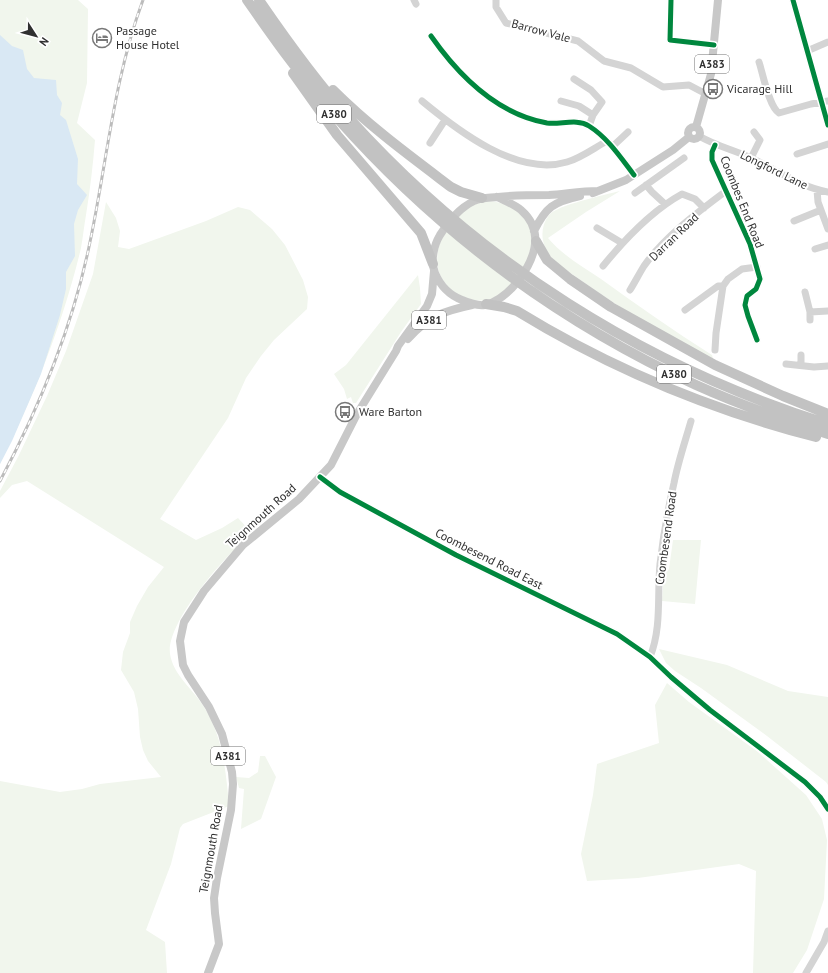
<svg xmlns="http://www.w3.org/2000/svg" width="828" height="973" font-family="'PT Sans',sans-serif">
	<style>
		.green { fill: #f1f6ed }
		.water { fill: #d9e8f4 }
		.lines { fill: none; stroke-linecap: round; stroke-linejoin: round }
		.minor { stroke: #d4d4d4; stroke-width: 7 }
		.major { stroke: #c8c8c8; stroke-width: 8 }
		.highway { stroke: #c2c2c2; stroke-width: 10 }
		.rail-casing { stroke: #bcbcbc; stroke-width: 3 }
		.rail { stroke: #fff; stroke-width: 1.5; stroke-dasharray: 4.5; stroke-linecap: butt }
		.cycleway-casing { stroke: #fff; stroke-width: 8 }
		.cycleway { stroke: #00873e; stroke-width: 5 }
		.labels { text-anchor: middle; stroke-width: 4; stroke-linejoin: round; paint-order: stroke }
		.shield { fill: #fff; stroke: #6e6e6e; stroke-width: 1 }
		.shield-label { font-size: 11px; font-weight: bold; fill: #303030 }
		.poi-label { font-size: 12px; fill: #303030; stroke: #fff; text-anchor: start }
		.street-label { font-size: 12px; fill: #303030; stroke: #fff }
	</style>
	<rect width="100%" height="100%" fill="#fff"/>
	<path class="green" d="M0 0H78L88 9 87 83 77 123 95 140C93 165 90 190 86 215 84 226 83 237 81 248 63 323 34 396 0 464Z
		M620 191 586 212 548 238C562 255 583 267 601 279 637 305 674 331 712 355L714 362C670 336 624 312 582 281 572 274 559 266 551 257 541 245 539 228 549 215 557 205 605 195 620 191Z
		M490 201C510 203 531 216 532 238 532 242 531 246 530 250 529 254 529 259 527 262 524 267 520 272 517 277 509 287 499 298 486 300 475 302 466 298 457 294 452 291 449 288 446 284 426 260 443 227 465 210 472 204 481 202 490 201Z
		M106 202 116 218 120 231 118 247 129 249 206 221 238 207 250 210 272 229 285 245 303 280 308 297 307 309 274 340 261 356 246 378 228 418 160 519 196 540 222 528 238 518 252 533C228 553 166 621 170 654 173 675 194 690 204 707 223 737 226 772 229 806L183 824 180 828 171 864 146 930 165 942 167 973H0V781L60 792 82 789 100 784 161 777 148 761 143 750 140 737 138 709 134 692 121 670 123 652 130 633V622L137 606 148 587 164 567 27 481 12 485 0 498V491L19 455 47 396 66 351 93 274Z
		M418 275 420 288 421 304 401 332 356 403H353L351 397 347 399 344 389 334 374 346 365Z
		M673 540H701L695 604 662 601 664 575 669 569Z
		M659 649 727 665 788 691 828 697V785L826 782 767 736 701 688 675 671 666 663Z
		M667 683 689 702 758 752 806 795 822 819 827 840 824 899 807 950 793 973H753L756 871 739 864 638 878 587 881 581 854 593 795 597 764 659 743 655 705Z
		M260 756H265L276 777 261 819 241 829 244 789 239 788 236 777 249 778 258 772Z"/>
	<path class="water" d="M0 35 12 46 23 50 27 69 34 78 56 80 57 95 62 103 60 115 66 120 78 159 77 184 87 195 78 210 74 224 75 256 66 272V289L60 315 41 374 12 441 0 464Z"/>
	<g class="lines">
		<path class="minor" d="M414 0 416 4
			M496 0V7L506 23 578 41 604 61 631 68 663 87 689 85 706 94
			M671 0 670 40 714 45
			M793 0 828 125
			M431 36C459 76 497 114 547 123 560 125 577 118 589 126 608 138 621 158 634 175
			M807 51 828 42
			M759 62C763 74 769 107 779 113L811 104 828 101
			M574 79 591 90 602 102 593 115 589 126
			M422 101C457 130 517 177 567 162 581 158 594 148 607 141
			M561 101 579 106 593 115
			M699 136C716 146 734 150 751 158 777 170 800 187 828 192
			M430 143 445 120
			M715 145 712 152V160L750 244 760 279 756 289 747 296 745 305 748 316 757 340
			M612 147 628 132
			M797 154 828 144
			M751 158 760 140 754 132
			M646 185 652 192 665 204
			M817 190 818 202 828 229
			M635 193 684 158
			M794 221 821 210
			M597 228 622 243
			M815 249 828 245
			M603 266C625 239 651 211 682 194L695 199 704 208
			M630 290C635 282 639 274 644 266 665 236 697 213 726 191
			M805 292 810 312V320
			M685 310 718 286H723
			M810 312 828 311
			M715 350 716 333 723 286 728 279 742 269 757 267
			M786 364 814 367 828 366
			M801 365V355
			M320 477 340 492 456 555 617 634 650 657 671 677 710 710 805 782 820 797 828 809
			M650 657C662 627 657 595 660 564 663 537 668 509 674 483 678 462 685 442 691 421
			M806 973 824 942 828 931"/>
		<path class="major" d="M688 133a6 6 0 1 1 12 0a6 6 0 1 1-12 0Z
			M696 127 711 74 718 0
			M593 193 626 180 673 150 689 137
			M497 197C505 201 514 204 521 210 545 231 535 258 519 280 511 290 498 302 485 305 476 306 469 303 462 300 449 295 440 285 435 273 430 261 434 245 440 235 449 221 459 208 474 201 482 197 489 198 498 197 515 195 532 195 549 195 565 194 581 191 598 191
			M534 231C546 207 553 202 580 196
			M408 339C428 316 444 311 472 305
			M208 973 219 944 215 913 214 898 217 878 231 810 233 784 232 772 222 734 209 707 188 675 183 665 180 641 184 622 204 591 243 545 299 499 331 465 357 414 396 351 398 346 427 306 432 294 434 271"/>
		<path class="highway" d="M247 0C275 40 304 81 337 118 437 231 559 322 696 385 738 404 783 420 828 434
			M259 0C287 41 316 81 349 118 479 262 643 366 828 424
			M293 73 337 135 421 233 433 264
			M333 90C369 126 410 156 451 187L461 192 482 198
			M536 241 547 260 570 279 611 307 715 365 783 396 828 414
			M486 304 504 307 517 311C610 368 711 410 816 437"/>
		<defs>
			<path id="rail" d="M0 481C40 406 73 326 90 242 107 161 114 78 143 0"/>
		</defs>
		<use href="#rail" class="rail-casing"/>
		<use href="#rail" class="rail"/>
		<defs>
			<path id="cycleway" d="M671 0 670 40 714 45
				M793 0 828 125
				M431 36C459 76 497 114 547 123 560 125 577 118 589 126 608 138 621 158 634 175
				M715 145 712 152V160L750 244 760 279 756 289 747 296 745 305 748 316 757 340
				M320 477 340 492 456 555 617 634 650 657 671 677 710 710 805 782 820 797 828 809"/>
		</defs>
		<use href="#cycleway" class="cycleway-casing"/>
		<use href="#cycleway" class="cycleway"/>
	</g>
	<defs>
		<symbol id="hotel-ring" viewBox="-11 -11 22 22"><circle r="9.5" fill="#fff" stroke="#787878" stroke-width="1.5"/><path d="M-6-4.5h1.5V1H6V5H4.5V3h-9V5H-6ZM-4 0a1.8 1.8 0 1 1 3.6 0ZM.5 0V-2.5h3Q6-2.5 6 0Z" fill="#787878"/></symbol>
		<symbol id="bus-ring" viewBox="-11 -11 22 22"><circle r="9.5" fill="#fff" stroke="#787878" stroke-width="1.5"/><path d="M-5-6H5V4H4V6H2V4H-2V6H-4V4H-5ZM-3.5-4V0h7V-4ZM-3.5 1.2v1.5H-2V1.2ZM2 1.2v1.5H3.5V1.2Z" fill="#787878"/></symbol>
	</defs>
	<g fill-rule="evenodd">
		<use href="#hotel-ring" x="91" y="27" width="22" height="22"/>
		<use href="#bus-ring" x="702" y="78" width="22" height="22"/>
		<use href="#bus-ring" x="334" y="401" width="22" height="22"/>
	</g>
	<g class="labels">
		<g class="shield">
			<rect x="695" y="55" width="34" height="18" rx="3"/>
			<rect x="317" y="105" width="34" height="18" rx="3"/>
			<rect x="412" y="311" width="34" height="18" rx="3"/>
			<rect x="657" y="365" width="34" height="18" rx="3"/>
			<rect x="211" y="747" width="34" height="18" rx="3"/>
		</g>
		<g class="shield-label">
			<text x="712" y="68">A383</text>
			<text x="334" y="118">A380</text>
			<text x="429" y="324">A381</text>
			<text x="674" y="378">A380</text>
			<text x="228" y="760">A381</text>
		</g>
		<g class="poi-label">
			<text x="116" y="35">Passage<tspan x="116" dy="14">House Hotel</tspan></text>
			<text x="727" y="93">Vicarage Hill</text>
			<text x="359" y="416">Ware Barton</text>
		</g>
		<g class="street-label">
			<text transform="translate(541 31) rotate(15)" y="4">Barrow Vale</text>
			<text transform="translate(774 170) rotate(26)" y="4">Longford Lane</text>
			<text transform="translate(742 202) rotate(68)" y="4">Coombes End Road</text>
			<text transform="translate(674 237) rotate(-44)" y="4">Darran Road</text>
			<text transform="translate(261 516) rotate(-42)" y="4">Teignmouth Road</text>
			<text transform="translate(666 538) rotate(-82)" y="4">Coombesend Road</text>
			<text transform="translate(489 559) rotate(27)" y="4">Coombesend Road East</text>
			<text transform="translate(211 849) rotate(-80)" y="4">Teignmouth Road</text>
		</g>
	</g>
	<g transform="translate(36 36) rotate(126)" stroke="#ffffff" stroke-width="3" paint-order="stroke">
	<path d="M0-3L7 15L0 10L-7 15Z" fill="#303030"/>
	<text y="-6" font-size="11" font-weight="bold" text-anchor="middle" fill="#303030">N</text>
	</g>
</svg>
